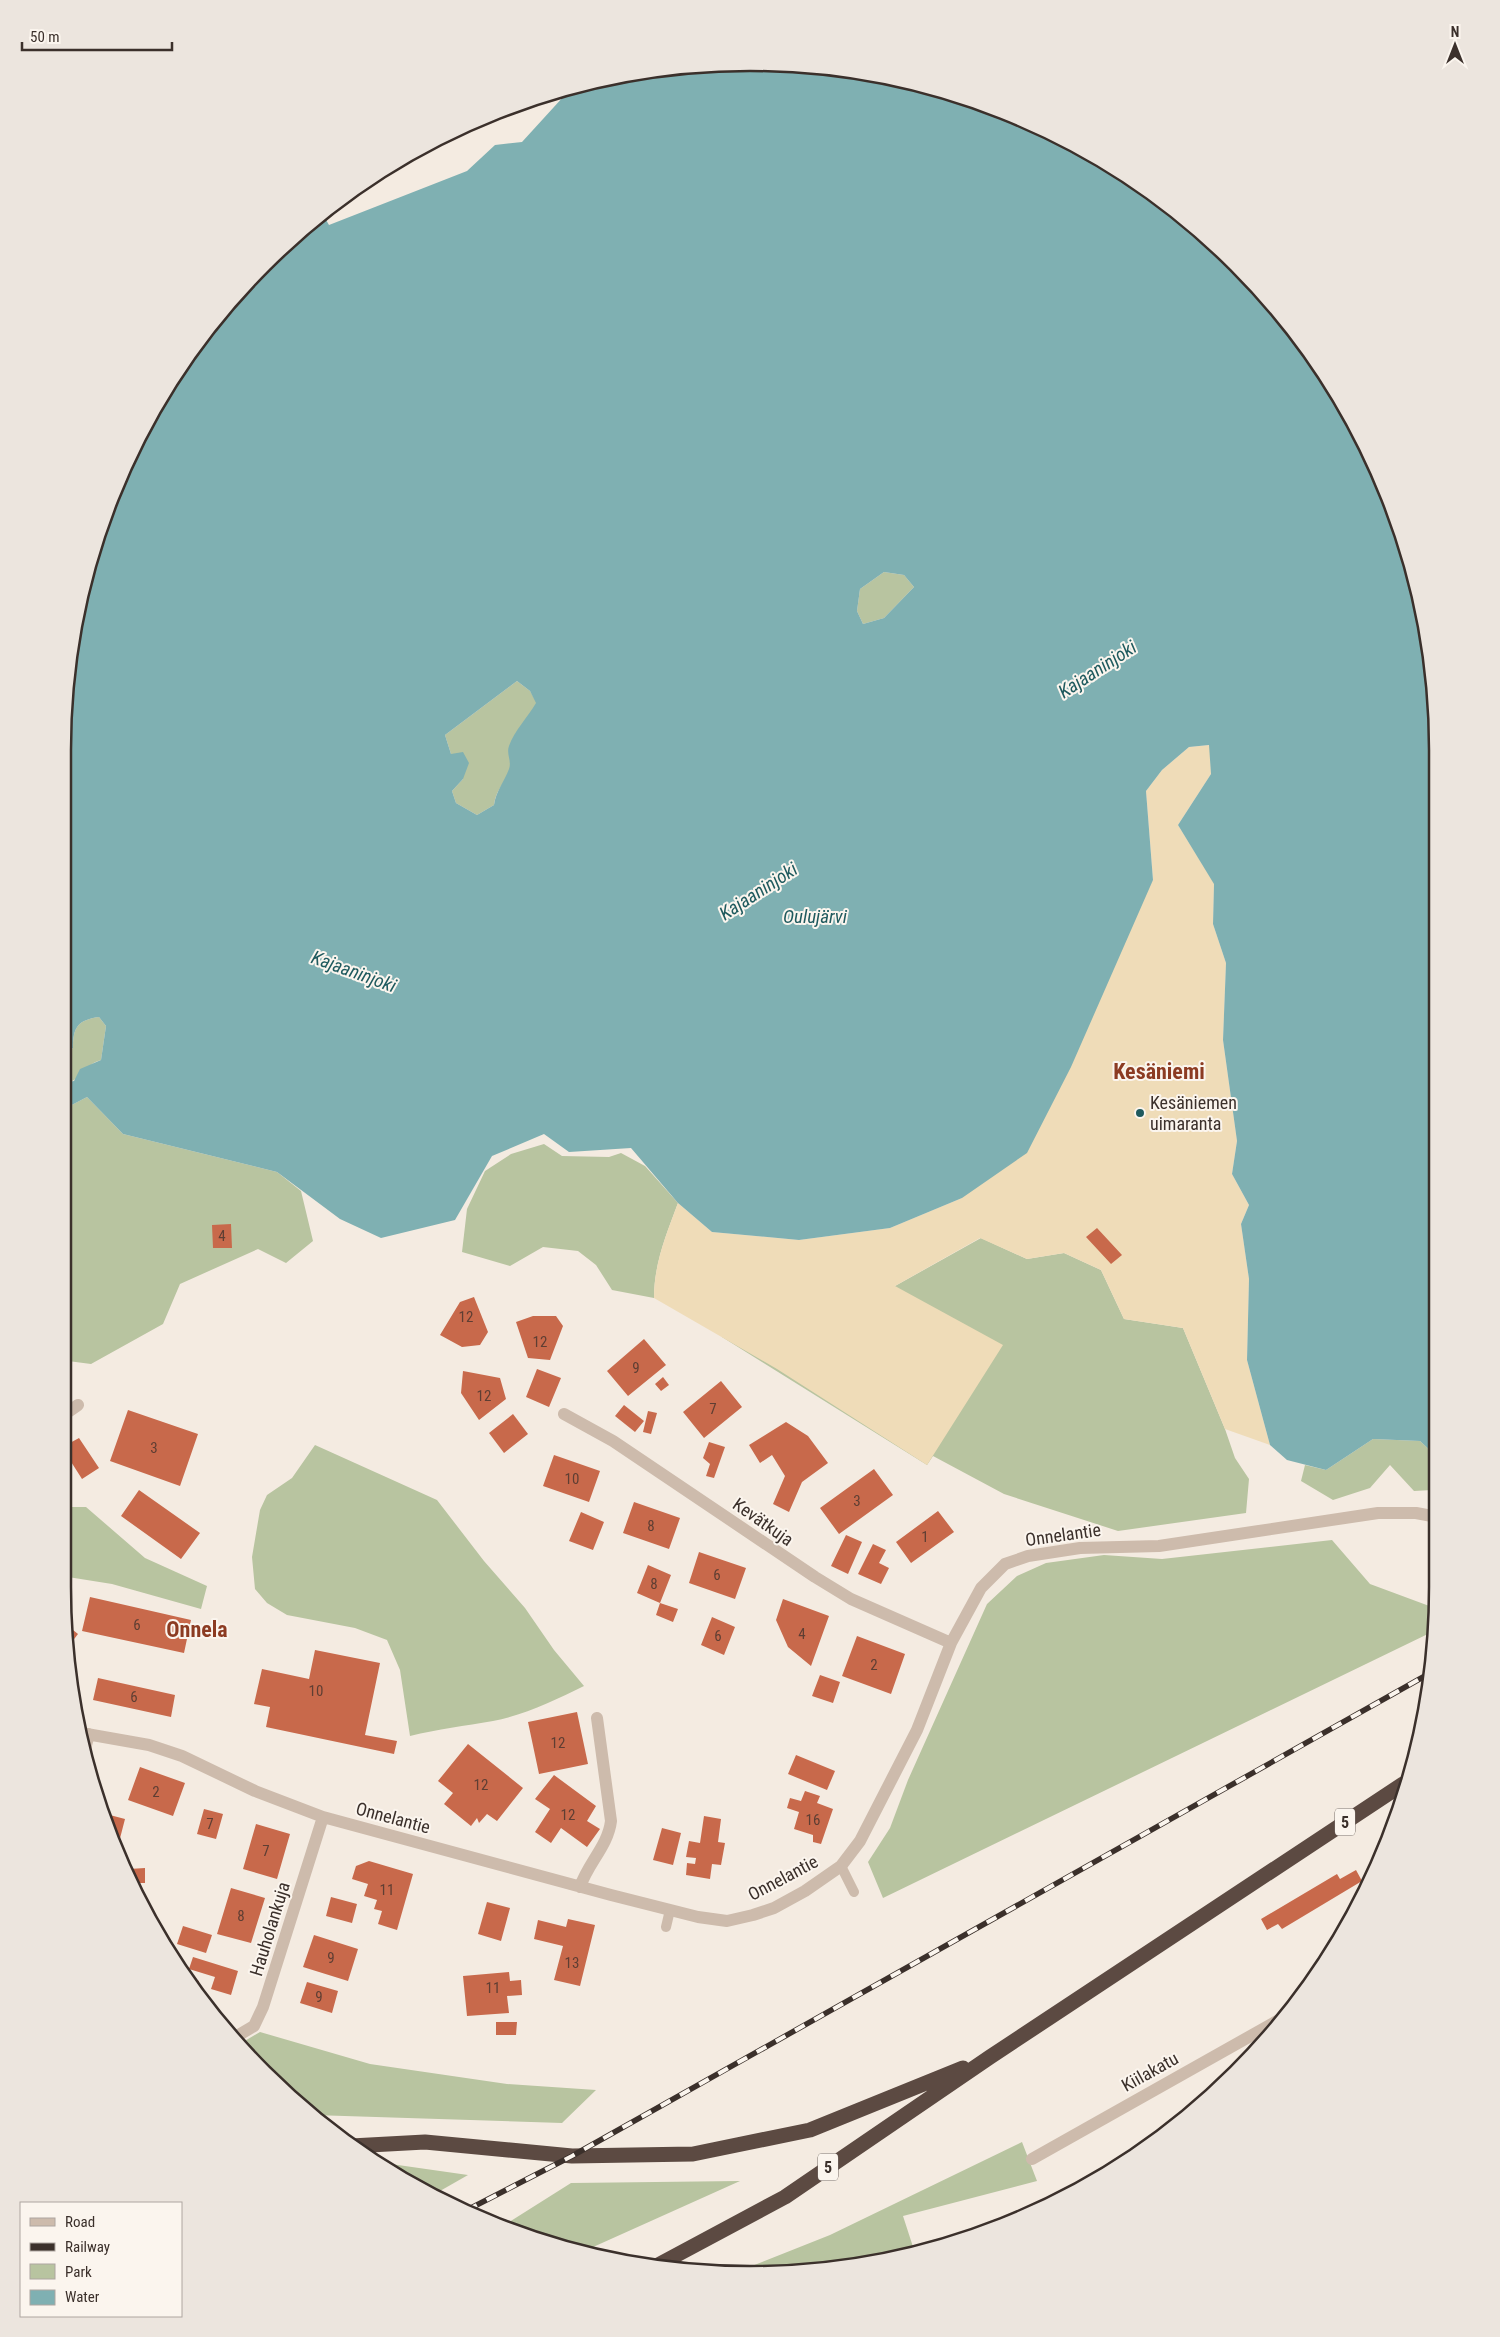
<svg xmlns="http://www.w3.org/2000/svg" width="1500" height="2337" font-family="'Roboto Condensed',sans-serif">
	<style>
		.green { fill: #b8c4a0 }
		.sand { fill: #efdcb8 }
		.water { fill: #7fb0b2; fill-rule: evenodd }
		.building { fill: #c8694b }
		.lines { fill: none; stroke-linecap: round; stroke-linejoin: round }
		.lane { stroke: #cdbbac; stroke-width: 10 }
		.street { stroke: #cdbbac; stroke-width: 12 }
		.highway { stroke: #5c4a42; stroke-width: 15 }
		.rail-casing { stroke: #3b302b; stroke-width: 5.5 }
		.rail { stroke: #fbf5ee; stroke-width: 4; stroke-dasharray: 11; stroke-linecap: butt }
		.poi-dot { fill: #1f5a5e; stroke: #fbf5ee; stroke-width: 2 }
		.labels { text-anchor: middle; stroke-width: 4; stroke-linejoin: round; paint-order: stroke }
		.number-label { font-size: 15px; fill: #5e3e33 }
		.shield { fill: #fbf5ee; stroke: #756b66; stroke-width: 1 }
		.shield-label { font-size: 16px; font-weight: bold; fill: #3b302b }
		.poi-label { font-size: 18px; fill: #3b302b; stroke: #fbf5ee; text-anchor: start }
		.street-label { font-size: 18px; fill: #3b302b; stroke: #fbf5ee }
		.water-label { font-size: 19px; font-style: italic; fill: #1f5a5e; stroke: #fbf5ee }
		.district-label { font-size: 22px; font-weight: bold; fill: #8c3b22; stroke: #fbf5ee }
		.rim { fill: none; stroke: #3b302b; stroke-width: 2.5 }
	</style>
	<rect width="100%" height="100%" fill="#f4ebe1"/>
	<path class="green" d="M884 572 904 575 914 587 884 618 863 624 857 611 860 589Z
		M517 681 530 691 537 703C522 726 519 752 507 776 501 788 496 791 494 805L477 815 456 803 452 791 463 779 451 754 445 735Z
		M99 1017 106 1026 101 1060C85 1064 82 1080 68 1082V1050L73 1048C73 1027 78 1020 99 1017Z
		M87 1097 123 1134 277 1172 301 1191 313 1241 286 1263 258 1249 180 1284 163 1324 91 1364 68 1361V1107Z
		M544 1144 562 1156 609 1157 621 1153 645 1166 678 1203C666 1235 654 1264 654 1298L612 1290 596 1265 578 1251 543 1247 510 1266 462 1252 467 1209 485 1171 511 1154Z
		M981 1238 1027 1259 1064 1253 1101 1270 1124 1319 1183 1328 1225 1429 1235 1458 1249 1479 1246 1513 1118 1531 1004 1494 933 1456 927 1465 722 1337 895 1286Z
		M1373 1439 1420 1441 1433 1453 1432 1490 1414 1491 1390 1465 1370 1488 1333 1500 1301 1481 1305 1465 1326 1470Z
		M315 1445 437 1500 484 1561 525 1608 554 1650 584 1686C555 1700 525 1715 493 1721 465 1726 438 1729 410 1736L400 1670 387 1640 355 1628 287 1615 267 1603 255 1589 252 1557 260 1510 267 1495 292 1478Z
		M68 1507H86L145 1558 207 1586 201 1609 112 1584 68 1577Z
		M1332 1540 1370 1584 1432 1607V1632L883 1898 868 1862 890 1828 908 1780 987 1604 1017 1576 1046 1563 1104 1555 1162 1559Z
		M260 2032 370 2064 507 2084 596 2090 562 2123 313 2115 238 2045Z
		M1022 2142 1037 2181 903 2216 915 2253 750 2274 734 2273 830 2235Z
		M391 2164 468 2175 433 2195 407 2183 381 2166Z
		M740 2181 582 2252 529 2238 503 2226 571 2183Z"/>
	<path class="sand" d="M1210 745 1211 774 1178 825 1214 883 1213 924 1226 963 1223 1040 1237 1141 1232 1174 1249 1205 1241 1224 1249 1279 1247 1360 1270 1445 1225 1429 1183 1328 1124 1319 1101 1270 1064 1253 1027 1259 980 1238 895 1286 1003 1345 927 1465 777 1369 654 1298C654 1264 666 1235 678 1203L712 1232 799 1240 890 1228 962 1198 1153 880 1146 791 1162 770 1189 747Z"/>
	<path class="water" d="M705 64 839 68 971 99 1093 154 1203 233 1296 332 1367 446 1414 572 1436 705 1433 1453 1420 1441 1373 1439 1326 1470 1287 1460 1270 1445 1247 1360 1249 1279 1241 1224 1249 1205 1232 1174 1237 1141 1223 1040 1226 963 1213 924 1214 884 1178 825 1211 774 1209 745 1189 747 1162 770 1146 791 1153 880 1071 1067 1027 1153 962 1198 890 1228 799 1240 712 1232 678 1203 631 1148 569 1152 544 1134 492 1156 455 1220 381 1238 340 1219 277 1172 123 1134 87 1097 68 1107V1082L74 1081 80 1069 101 1060 106 1026 99 1017C78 1020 73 1027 73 1048L68 1050V660L86 572 133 446 233 297 322 213 329 225 467 171 495 145 522 142 564 96V89ZM884 572 904 575 914 587 884 618 863 624 857 611 860 589ZM517 681 530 691 536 703C528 717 514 731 509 746 506 754 512 761 509 769 504 782 496 791 494 805L477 815 456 803 452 791 463 779 469 763 463 752 451 754 445 735Z"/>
	<path class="building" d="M231 1224 232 1248H213L212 1225Z
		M1097 1228 1122 1255 1111 1264 1086 1237Z
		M474 1297 488 1332 480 1345 462 1347 440 1335 460 1302Z
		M533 1316H556L563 1326 550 1360 528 1358 516 1322Z
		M644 1339 666 1365 628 1396 607 1371Z
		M537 1369 561 1378 549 1407 526 1397Z
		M463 1371 500 1378 506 1399 479 1420 461 1393Z
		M663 1377 669 1385 661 1391 655 1384Z
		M721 1381 742 1407 704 1438 683 1412Z
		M624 1405 644 1421 635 1432 615 1416Z
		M128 1410 198 1434 180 1486 110 1461Z
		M648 1411 657 1413 651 1434 643 1432Z
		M513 1414 528 1434 504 1453 489 1433Z
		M786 1422 808 1436 828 1463 802 1482 789 1512 773 1504 785 1476 772 1455 760 1463 749 1445Z
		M79 1438 99 1468 82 1479 68 1457V1444Z
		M709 1442 725 1447 714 1478 706 1476 710 1464 703 1458Z
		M554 1455 600 1471 589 1502 543 1486Z
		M874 1469 893 1495 839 1534 820 1508Z
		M139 1490 200 1533 181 1559 121 1516Z
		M634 1502 680 1518 669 1549 623 1533Z
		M938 1511 954 1532 911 1563 896 1542Z
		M581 1512 604 1522 593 1550 569 1541Z
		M846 1535 862 1542 848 1574 831 1566Z
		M873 1544 886 1550 879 1563 889 1568 881 1584 858 1574Z
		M699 1552 746 1568 735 1599 689 1583Z
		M648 1565 671 1575 660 1603 637 1593Z
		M90 1597 191 1620 184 1653 82 1631Z
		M783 1599 829 1616 811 1666 788 1647 776 1620Z
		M660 1603 678 1609 673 1622 656 1615Z
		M712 1617 735 1627 724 1655 701 1645Z
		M68 1626 78 1634 68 1647Z
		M857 1636 905 1654 891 1694 842 1676Z
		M315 1650 380 1663 365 1735 397 1741 394 1754 266 1727 270 1707 254 1704 262 1669 309 1679Z
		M820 1675 840 1682 833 1703 812 1696Z
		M98 1678 175 1695 171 1717 93 1700Z
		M577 1712 588 1764 539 1774 528 1722Z
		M468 1744 523 1788 497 1821 487 1814 479 1823 477 1818 471 1826 444 1804 453 1793 438 1781Z
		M796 1755 835 1771 827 1790 788 1774Z
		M140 1767 185 1783 173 1816 128 1800Z
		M554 1775 596 1806 587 1821 600 1829 587 1847 561 1828 551 1843 535 1832 550 1809 535 1799Z
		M805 1791 820 1796 817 1803 833 1809 821 1844 813 1842V1835L794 1829 799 1812 787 1808 790 1798 801 1801Z
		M204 1809 223 1814 216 1839 197 1834Z
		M106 1814 125 1819 118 1846 104 1819Z
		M704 1816 721 1819 718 1842 725 1843 721 1865 712 1864 710 1879 686 1875 687 1863 695 1864 696 1858 686 1857 689 1841 700 1843Z
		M256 1824 290 1834 277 1879 243 1869Z
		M662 1828 681 1833 673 1865 653 1860Z
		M369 1861 413 1874 397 1930 378 1924 382 1911 374 1909 377 1900 364 1896 368 1884 352 1879 356 1866Z
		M145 1868V1883H139V1890L129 1869Z
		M1356 1870 1362 1881 1282 1929 1278 1924 1267 1930 1261 1919 1337 1874 1340 1879Z
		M231 1888 265 1898 251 1943 217 1934Z
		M331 1897 357 1904 352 1923 326 1916Z
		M487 1902 510 1908 501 1941 478 1934Z
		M568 1919 595 1925 580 1986 554 1980 563 1946 534 1939 538 1920 566 1927Z
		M183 1926 212 1935 206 1953 177 1944Z
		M314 1935 358 1949 348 1981 303 1967Z
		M193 1957 238 1971 231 1995 211 1989 215 1977 189 1969Z
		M509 1972 510 1981 521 1980 522 1995 507 1996 509 2013 467 2016 463 1976Z
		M183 1975 199 1981 196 1991Z
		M307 1982 338 1991 332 2013 300 2003Z
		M496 2022H517L516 2035H496Z"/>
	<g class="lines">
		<path class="lane" d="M841 1866 854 1892
			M666 1927 670 1910"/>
		<path class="street" d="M68 1412 78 1405
			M564 1414 613 1441 815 1577 851 1599 951 1643
			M81 1733 149 1745 182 1756 255 1791 323 1817 611 1895 698 1917 727 1921 753 1915 774 1908 805 1891 841 1866 860 1841 917 1730 951 1643 981 1588 1005 1564 1028 1556 1080 1548 1159 1546 1378 1513H1416L1432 1516
			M85 1749 89 1734
			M580 1887C588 1863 608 1846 611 1821L597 1718
			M232 2039 254 2026 263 2007 323 1817
			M1032 2159 1286 2016"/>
		<path class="highway" d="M351 2146 425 2142 572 2156 693 2154 810 2130 963 2068
			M658 2265 785 2197 990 2057 1403 1784"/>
		<defs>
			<path id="rail" d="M467 2210 572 2156 1432 1672"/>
		</defs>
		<use href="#rail" class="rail-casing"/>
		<use href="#rail" class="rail"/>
	</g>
	<circle class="poi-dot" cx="1140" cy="1113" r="5"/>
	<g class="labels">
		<g class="number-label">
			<text x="222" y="1241">4</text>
			<text x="466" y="1322">12</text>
			<text x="540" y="1347">12</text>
			<text x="636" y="1373">9</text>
			<text x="484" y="1401">12</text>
			<text x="713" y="1414">7</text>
			<text x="154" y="1453">3</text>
			<text x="572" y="1484">10</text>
			<text x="857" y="1506">3</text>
			<text x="651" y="1531">8</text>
			<text x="925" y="1542">1</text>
			<text x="717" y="1580">6</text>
			<text x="654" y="1589">8</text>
			<text x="137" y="1630">6</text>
			<text x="802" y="1639">4</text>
			<text x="718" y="1641">6</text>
			<text x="874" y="1670">2</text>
			<text x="316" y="1696">10</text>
			<text x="134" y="1702">6</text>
			<text x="558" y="1748">12</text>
			<text x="481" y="1790">12</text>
			<text x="156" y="1797">2</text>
			<text x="568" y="1820">12</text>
			<text x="813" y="1825">16</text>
			<text x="210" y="1829">7</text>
			<text x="266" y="1856">7</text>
			<text x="387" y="1895">11</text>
			<text x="241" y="1921">8</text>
			<text x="331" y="1963">9</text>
			<text x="572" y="1968">13</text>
			<text x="493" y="1993">11</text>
			<text x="319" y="2002">9</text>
		</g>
		<g class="shield">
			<rect x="1335" y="1808.5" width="20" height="27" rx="4"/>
			<rect x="818" y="2153.5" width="20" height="27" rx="4"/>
		</g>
		<g class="shield-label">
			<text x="1345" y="1828">5</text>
			<text x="828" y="2173">5</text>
		</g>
		<g class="poi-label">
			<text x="1150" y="1109">Kesäniemen<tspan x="1150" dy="21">uimaranta</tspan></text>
		</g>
		<g class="street-label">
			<text transform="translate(763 1522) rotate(35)" y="6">Kevätkuja</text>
			<text transform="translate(1063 1535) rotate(-8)" y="6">Onnelantie</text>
			<text transform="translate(393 1818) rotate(15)" y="6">Onnelantie</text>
			<text transform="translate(783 1878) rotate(-28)" y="6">Onnelantie</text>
			<text transform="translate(270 1929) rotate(-73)" y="6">Hauholankuja</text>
			<text transform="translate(1150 2072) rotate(-29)" y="6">Kiilakatu</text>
		</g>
		<g class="water-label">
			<text transform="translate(1097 669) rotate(-33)" y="7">Kajaaninjoki</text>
			<text transform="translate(758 891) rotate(-33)" y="7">Kajaaninjoki</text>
			<text x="815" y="923">Oulujärvi</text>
			<text transform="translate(354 971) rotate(20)" y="7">Kajaaninjoki</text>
		</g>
		<g class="district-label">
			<text x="1159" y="1079">Kesäniemi</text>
			<text x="197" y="1637">Onnela</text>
		</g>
	</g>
	<path d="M0 0H1500V2337H0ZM750 71H750A679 679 0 0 1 1429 750V1587A679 679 0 0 1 750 2266H750A679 679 0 0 1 71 1587V750A679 679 0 0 1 750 71Z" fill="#ece5de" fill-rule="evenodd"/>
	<path class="rim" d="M750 71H750A679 679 0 0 1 1429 750V1587A679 679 0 0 1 750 2266H750A679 679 0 0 1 71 1587V750A679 679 0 0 1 750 71Z"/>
	<rect x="20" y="2202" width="162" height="115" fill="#fbf5ee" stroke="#aea6a0"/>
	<rect x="30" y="2218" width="25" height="8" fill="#cdbbac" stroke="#aea6a0"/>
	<text x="65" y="2227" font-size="15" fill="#3b302b">Road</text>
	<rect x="30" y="2243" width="25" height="8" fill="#3b302b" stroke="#aea6a0"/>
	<text x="65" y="2252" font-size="15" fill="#3b302b">Railway</text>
	<rect x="30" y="2264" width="25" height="15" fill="#b8c4a0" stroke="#aea6a0"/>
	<text x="65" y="2277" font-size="15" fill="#3b302b">Park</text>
	<rect x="30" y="2290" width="25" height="15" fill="#7fb0b2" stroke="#aea6a0"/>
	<text x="65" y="2302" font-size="15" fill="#3b302b">Water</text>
	<g transform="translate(1455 45)" stroke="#fbf5ee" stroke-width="4" paint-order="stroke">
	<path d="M0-4L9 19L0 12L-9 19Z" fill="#3b302b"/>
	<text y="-8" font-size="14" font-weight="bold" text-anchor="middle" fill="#3b302b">N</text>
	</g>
	<path d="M22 42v8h150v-8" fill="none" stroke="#3b302b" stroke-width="2.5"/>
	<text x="30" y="42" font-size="15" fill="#3b302b" stroke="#fbf5ee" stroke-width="4" paint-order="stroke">50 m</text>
</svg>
